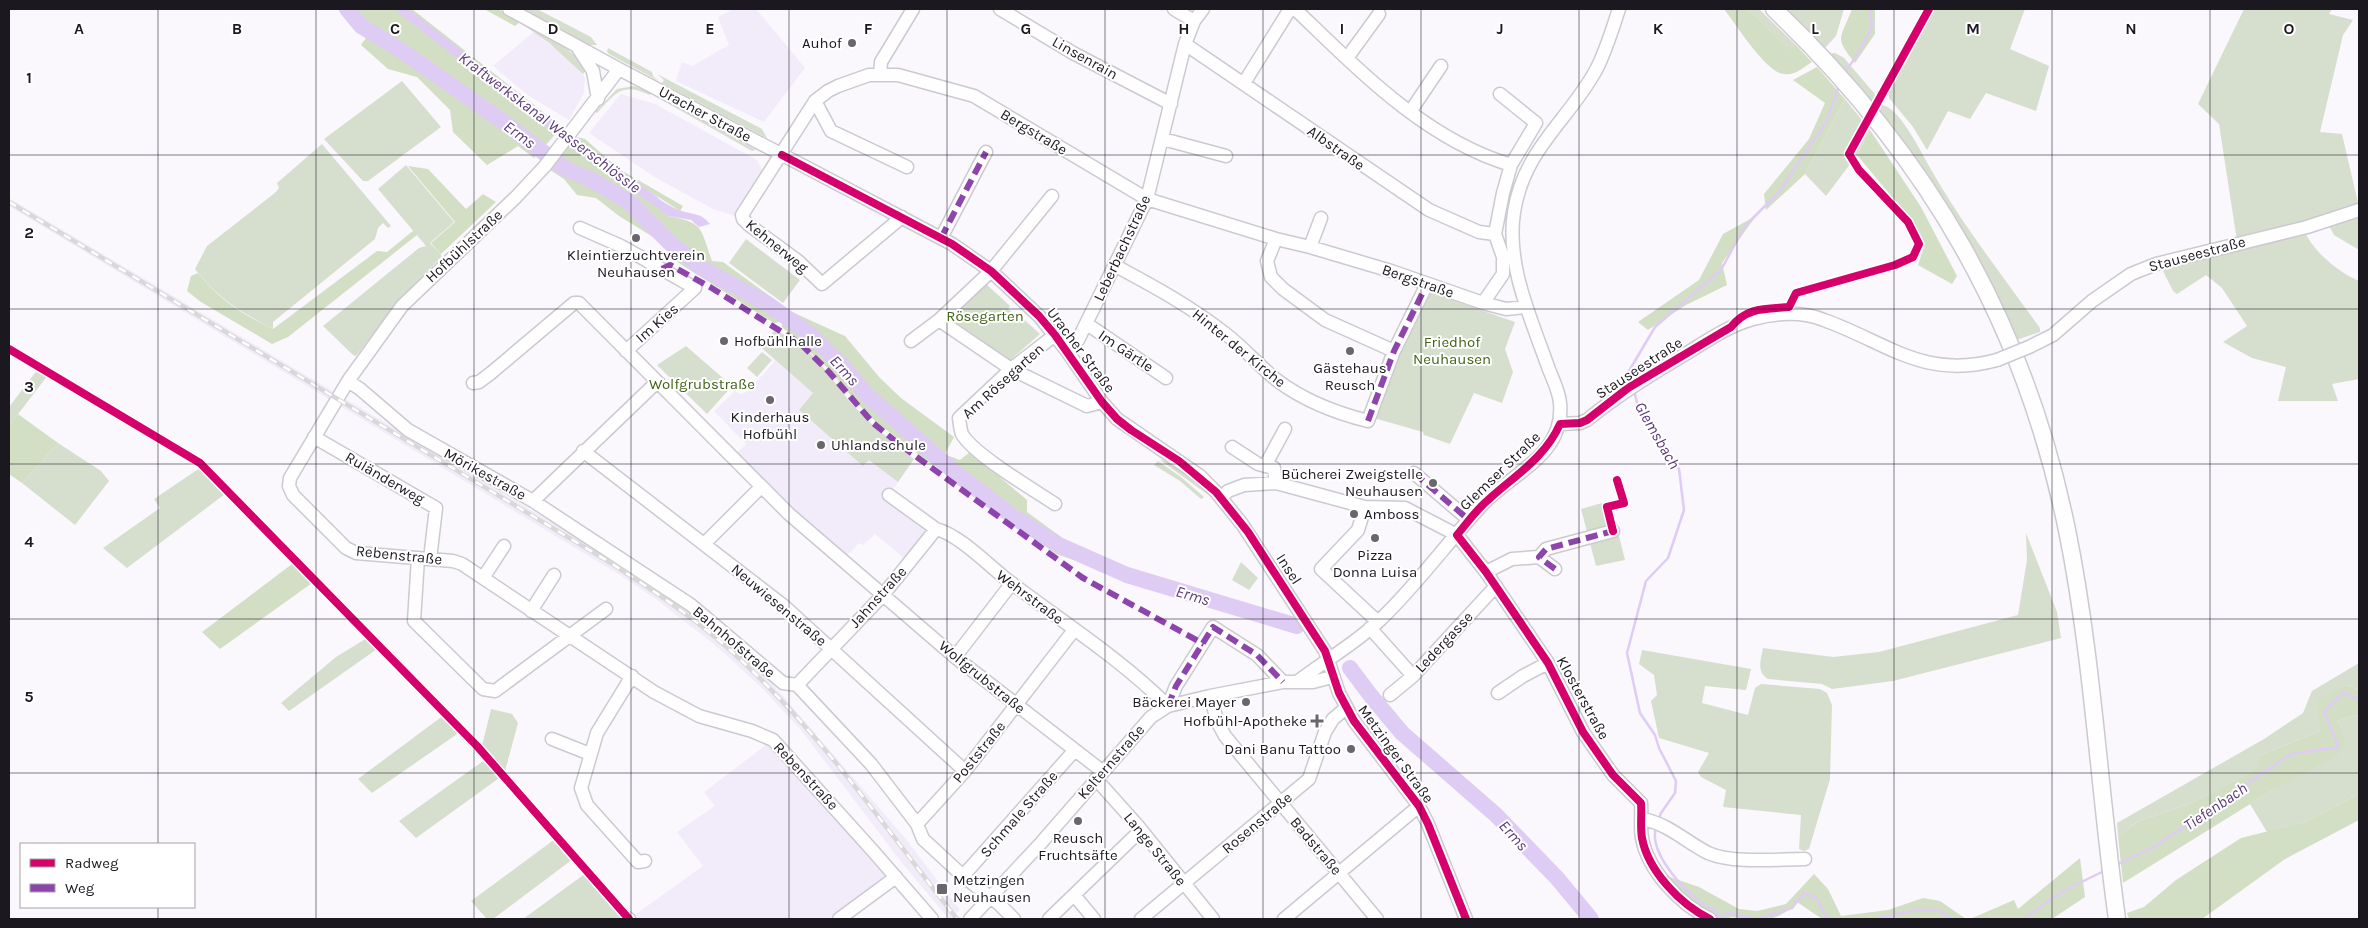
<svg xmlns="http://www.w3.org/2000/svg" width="2368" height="928" font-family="Karla,sans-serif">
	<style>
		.built { fill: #f2ecfa }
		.green { fill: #d6dfcd }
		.forest { fill: #d2dfc5 }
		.water { fill: #dfccf4 }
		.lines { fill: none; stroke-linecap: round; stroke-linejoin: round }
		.stream { stroke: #dfccf4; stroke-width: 2.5 }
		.canal { stroke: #dfccf4; stroke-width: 9 }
		.river { stroke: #dfccf4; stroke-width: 16 }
		.minor-casing { stroke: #ccc9d0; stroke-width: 15 }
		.major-casing { stroke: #ccc9d0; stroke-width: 19 }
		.minor { stroke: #fefeff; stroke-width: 12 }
		.major { stroke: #fefeff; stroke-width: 16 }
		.rail-casing { stroke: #d8d8d9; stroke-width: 4.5 }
		.rail { stroke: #fff; stroke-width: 2.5; stroke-dasharray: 8; stroke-linecap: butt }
		.minor-bridge-casing { stroke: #ccc9d0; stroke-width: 15; stroke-linecap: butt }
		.minor-bridge { stroke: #fefeff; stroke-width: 12 }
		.quiet { stroke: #8e44ad; stroke-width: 6; stroke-dasharray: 12 6; stroke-linecap: butt }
		.cycleway-casing { stroke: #fff; stroke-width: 11 }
		.cycleway { stroke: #d6006c; stroke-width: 8 }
		.grid { fill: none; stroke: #1c1820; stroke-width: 1; stroke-opacity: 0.55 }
		.poi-dot { fill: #6a666d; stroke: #fff; stroke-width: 2 }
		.labels { text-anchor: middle; stroke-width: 4; stroke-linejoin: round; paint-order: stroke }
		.poi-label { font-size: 15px; fill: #1c1820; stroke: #fff; text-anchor: end }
		.street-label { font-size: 15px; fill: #1c1820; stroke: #fff }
		.park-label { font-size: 15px; fill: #426216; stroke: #fff }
		.water-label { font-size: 16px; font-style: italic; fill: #5b3a7b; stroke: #fff }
		.grid-label { font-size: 16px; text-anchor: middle; font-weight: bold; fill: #1c1820; stroke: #fff; stroke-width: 4; stroke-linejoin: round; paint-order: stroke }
	</style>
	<rect width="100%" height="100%" fill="#faf7fd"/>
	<path class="built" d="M734 9H756L805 68 764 122 676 81 682 62 692 66 729 45 718 17Z
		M534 32 580 69 585 78 584 93 569 120 529 96 493 66Z
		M621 94 655 104 757 160 763 172 735 216 713 209 653 176 589 133Z
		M9 198 625 566 663 592 714 631 770 681 905 838 960 910 956 913 961 919H949L902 863 801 730 762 688 715 645 657 600 620 575 9 206Z
		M774 331 784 334 800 345 828 373 851 403 872 424 914 459 889 495 930 528 904 558 875 534 863 545 859 543 845 558 735 455 746 444 714 411 735 391 740 394 747 392 775 361 760 347Z
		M779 741 894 869 831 919H629L703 866 677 832 715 806 704 792 766 745Z"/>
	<path class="green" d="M521 9H537L591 37 597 45H590Z
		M1748 9H1759L1795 44 1789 51Z
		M1782 9H1844L1836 36 1824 49Z
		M1931 9H2025L2010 49 2049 66 2036 111 1986 93 1970 119 1948 111 1927 150 1913 127 1889 98 1888 87Z
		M2244 9H2332L2329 14 2353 20 2343 35 2320 132 2342 134 2359 207 2237 241 2219 124 2198 104Z
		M511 16C539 31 568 44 587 69L583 74 549 43Z
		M608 48 652 72 653 76 659 81 609 54 607 52Z
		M1835 53 1844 58 1874 93 1876 98 1874 105 1828 54Z
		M657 74 762 129 767 138 662 83 664 80Z
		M402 81 441 127 368 181H363L324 139Z
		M634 86 651 93 650 95C622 82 616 92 597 113L595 112 617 89Z
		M655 96 756 150 752 151Z
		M1845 99 1870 130 1857 155 1826 196 1805 174Z
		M1881 105C1898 105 1921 152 1929 166 1961 223 2002 275 2040 328V332L2016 340 1996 294 1952 216 1878 110Z
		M322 144 391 226 388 228 383 223 378 228 375 239 273 322V329C242 313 216 297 195 269L207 246 276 192 279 188 277 183Z
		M406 165 454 222 430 243 441 254V257L400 299 356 356 353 355 323 326 419 248 426 246 378 189Z
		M2359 215V250L2334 235 2328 224Z
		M2305 231C2311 250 2341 274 2359 281V379L2332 384 2338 401H2278L2286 367 2252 358 2223 342 2247 326 2222 288 2206 275 2177 294 2173 291 2163 271 2166 264Z
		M746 239 800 280 783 303 729 263Z
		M985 283 1010 306 1008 309 1016 316 1018 314 1040 334 1009 361 949 321 948 317Z
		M1429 292 1515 322 1505 349 1513 372 1502 403 1474 393 1450 444 1424 435 1423 432 1374 418 1396 356Z
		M774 331C809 340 830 378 851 403 869 424 892 442 914 459L898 482 869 460 863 466 799 410 813 393 761 347Z
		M686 346 732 386 707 414 657 365Z
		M762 352 772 360 757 377 747 368Z
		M38 369 48 375 9 426V407Z
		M58 443 101 471 109 481 75 525 22 483Z
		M1160 460C1174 460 1199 483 1209 493L1207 494Z
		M1158 461 1181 477 1204 497 1201 499 1180 481 1154 465Z
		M200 468 225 494 127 568 103 548 160 508 154 499Z
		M1602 503 1610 529 1618 532 1625 560 1596 566 1581 509Z
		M2026 533 2057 612 2061 638 1893 681 1832 689 1822 684 1768 679C1756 672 1761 659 1763 648L1833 657 1879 652 2018 615 2027 560Z
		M1241 562 1258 578 1249 590 1232 580Z
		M367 638 377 649 289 711 281 703 336 657Z
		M1642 650 1751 669 1746 690 1705 686 1702 703 1748 715 1755 688 1761 684 1820 689 1827 693 1832 705 1830 779 1809 849 1804 851 1799 849 1801 815 1723 807 1726 790 1701 777 1698 772 1709 753 1659 738 1651 701 1657 695 1654 675 1639 664Z
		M2359 663V690L2347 685 2320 731 2259 756 2258 769 2192 803 2139 821 2118 836 2117 823 2264 739 2303 713 2312 691Z
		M491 709 512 714 518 723 505 771 480 746 483 742Z
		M444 715 460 732 372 793 358 779Z
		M2356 715 2359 716V794L2305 822 2267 832 2250 804 2276 788 2337 721Z
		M486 759 502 776 416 838 399 821Z
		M555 839 573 859 493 919H487L471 901Z
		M586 873 626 919H523Z"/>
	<path class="forest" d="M343 9H412L562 127 534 158 518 146 487 165 453 132 450 110 417 77 388 69 361 45 368 35Z
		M484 9H498L520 22 515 26Z
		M1724 9H1748L1789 50 1795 44 1812 62C1804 67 1795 76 1784 74 1766 73 1736 24 1724 9Z
		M1852 9H1875V34L1855 63C1833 36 1841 39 1852 9Z
		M1817 67 1845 99 1805 174 1766 210 1764 194 1809 139 1825 103 1793 80Z
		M1870 130 1921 207 1957 276 1952 284 1918 265 1925 244 1911 220 1857 155Z
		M577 137 585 139 619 169 683 206 680 211 649 191 668 216C705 223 700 228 712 261L723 262 789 310 780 322 774 323 674 260 673 254 666 245 619 216 596 198 577 195 564 179 550 170Z
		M408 166 428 169 466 209 483 194 496 202 441 254 431 243 455 222Z
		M1756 216 1722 263 1727 285 1686 305 1648 330 1638 322 1699 280 1723 234Z
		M414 230 417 235 288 337 272 344 201 302 187 291 191 276 198 273C217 298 245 316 273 329L377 251 387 252Z
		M792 312 845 336 880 378 901 398 954 437 939 465 934 466 875 421 855 401 831 371 782 327V324Z
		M18 414 58 443 22 483 9 474V426Z
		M970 452 1027 500V512L1083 553V563L1056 554 944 473 941 467 949 456 960 460Z
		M292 564 312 583 220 649 202 632Z
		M2347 685 2359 690V716L2356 715 2337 721 2346 744 2336 756 2276 788 2123 883 2118 836 2139 821 2192 803 2257 769 2259 756 2320 731 2318 700Z
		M2359 794V820L2285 859 2202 919H2129L2127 913 2144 907 2176 880 2241 838 2305 822Z
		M2080 858 2085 897 2052 919H1970L2014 900 2018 909Z
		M1814 874 1828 889 1841 916 1888 910 1923 898 1940 901 1966 919H1822L1797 902C1775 925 1760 920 1731 917L1729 919H1717L1705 914 1664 875 1699 887 1739 909 1757 911 1786 904Z"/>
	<path class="water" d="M648 191C658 198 668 206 679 210 691 215 701 212 710 224L699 227 691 220 668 216 643 196Z"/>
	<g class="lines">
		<path class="stream" d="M1844 74 1859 52 1872 27 1870 9
			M1632 383 1629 371 1655 327 1721 270 1745 226 1779 192 1826 122 1839 86
			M1634 391 1638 406 1679 469 1684 510 1668 558 1646 581 1627 653 1640 713 1655 735 1659 748 1676 781 1675 793 1661 813 1658 821
			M1656 828C1647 855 1694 903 1717 912L1720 919
			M2116 865 2157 845 2291 754 2339 747 2324 712 2344 693 2359 700
			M1721 919 1728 913 1756 919 1792 908 1804 893 1817 898 1825 916 1831 919
			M1875 919 1917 910H1938L1952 919
			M2024 919 2063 891 2104 871"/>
		<path class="canal" d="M401 9 566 137 654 200"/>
		<path class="river" d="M347 9 361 26 402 51 502 121 564 168 590 179 628 201 670 243 700 267 766 303 806 331 842 365 866 394 958 475 1015 518 1059 545 1127 575 1297 626
			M1350 668 1371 696 1402 733 1496 815 1557 878 1591 919"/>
		<defs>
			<path id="minor" d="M509 9 619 69 952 244 991 271 1039 316 1067 351 1102 402 1117 419 1200 476 1216 492 1242 524 1325 651 1339 693 1354 721 1419 806 1428 824 1466 919
				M1000 9 1073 53 1171 104
				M1174 9 1194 21
				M1295 9C1358 69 1424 139 1511 165
				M1185 44 1429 210 1479 232 1495 234
				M578 48 593 71 598 99
				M1347 58 1379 14
				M619 69 545 166 516 197 402 306 348 381 290 478 289 486 293 495 346 548 356 553 453 561 462 564 654 692 699 716 752 731 773 740 873 851 932 919
				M880 75 881 62 913 9
				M1244 83 1290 9
				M815 101 831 131 907 167
				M1410 112 1441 66
				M1163 139 1226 156
				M1052 196 991 271 939 320 1011 369 1087 406 1102 402
				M902 217 822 284 798 261 749 225 743 219 742 215 815 101 828 91 838 86 869 75H898L974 96 1147 199 1276 239 1310 247 1391 271 1483 303 1506 309 1526 307
				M580 228 621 246 695 288 626 351
				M941 238 986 152
				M1276 239 1267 261 1271 277 1283 289 1325 320 1394 351
				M1310 247 1321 218
				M1114 265C1153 286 1192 307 1227 335 1245 349 1260 367 1278 381 1306 402 1336 413 1368 421L1394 351 1427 284
				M1483 303 1503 274V257L1495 234 1503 193 1511 165 1536 123 1500 94
				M1087 324 1166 378
				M911 341 939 320
				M2029 347 2053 335 2092 301 2131 274 2156 264 2307 227 2359 210
				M1067 351 1078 340 1147 199 1185 44 1194 21 1203 9
				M348 381 360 389 408 430 533 501 691 605 783 683 797 685 871 764 917 824 923 839 963 876 999 904 1014 919
				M473 383 479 382 491 373 574 303H579L789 514 955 657 1102 771
				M1560 424 1580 423 1587 420C1620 393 1655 372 1692 350 1711 338 1731 325 1753 319 1775 313 1802 311 1824 320 1888 343 1924 380 1997 360
				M314 437 436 508 430 559
				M1232 447 1258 464 1274 468 1276 483
				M583 451 784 606 965 771
				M1265 466 1285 429
				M1414 473 1469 520
				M889 495 936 529C960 535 990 567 1010 582 1063 622 1122 660 1168 706L1176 686 1213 627 1257 655 1283 682
				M1221 498 1228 491 1244 485 1276 483 1365 507 1405 508 1457 535 1486 572 1548 663 1583 732 1613 775 1641 803C1642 814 1640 827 1642 838 1648 871 1681 905 1710 919
				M533 501 657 382
				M1055 504C1034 490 973 454 962 434 960 429 960 424 959 418L1011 369 1055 335
				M1365 507 1358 530 1321 569 1378 622
				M704 544 761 487
				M1539 557 1555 569
				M418 558 414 621 483 689 495 691 606 609
				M1486 572 1512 559 1539 557 1546 549 1613 531
				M483 578 504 546
				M531 611 554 575
				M1370 628 1413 676
				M955 657 1012 583
				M632 676 597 733 581 788 587 805 638 862 645 861
				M1297 682C1324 661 1355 644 1380 620 1418 584 1448 541 1484 503 1514 472 1565 454 1560 403 1559 390 1551 376 1547 364 1530 316 1506 264 1514 212 1524 149 1568 121 1596 70 1606 51 1612 30 1619 9
				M797 685 883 595 936 529
				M1498 693 1523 676 1548 663
				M1390 695 1413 676 1496 586
				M1210 696 1218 723 1225 736 1377 919
				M552 739 590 754
				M1096 779 1138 826 1213 919
				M1643 819C1668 824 1685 841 1708 853 1733 864 1778 859 1805 859
				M917 824 965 771 1074 630
				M963 876 1074 751
				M1074 895 1094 919
				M627 918 629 919
				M839 919 896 877
				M970 919 1041 843 1151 717 1168 706 1210 696 1283 682H1313L1332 677
				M1049 919 1141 830
				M1141 919 1309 779 1325 732 1333 719 1346 708
				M1284 919 1419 806"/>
			<path id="major" d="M1774 9C1928 156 2024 321 2067 530 2093 658 2099 790 2117 919"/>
		</defs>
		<use href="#minor" class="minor-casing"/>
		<use href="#major" class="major-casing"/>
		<use href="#minor" class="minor"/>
		<use href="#major" class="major"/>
		<defs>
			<path id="rail" d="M9 202 606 560C656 592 704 624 746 665 826 740 889 833 957 919"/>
		</defs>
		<use href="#rail" class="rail-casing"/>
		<use href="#rail" class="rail"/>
		<defs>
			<path id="minor-bridge" d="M1997 360 2029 347"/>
		</defs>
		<use href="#minor-bridge" class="minor-bridge-casing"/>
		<use href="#minor-bridge" class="minor-bridge"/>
		<path class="quiet" d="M941 238 986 152
			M662 269 670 265 710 287 801 344 829 372 873 423 899 444 1083 578 1204 644
			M1368 421 1394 351 1427 284
			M1414 473 1469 520
			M1555 569 1539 557 1546 549 1613 531
			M1168 706 1176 686 1213 627 1257 655 1283 682"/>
		<defs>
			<path id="cycleway" d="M782 155 952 244 991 271 1039 316 1055 335 1102 402 1117 419 1131 430 1179 461 1216 492 1248 532 1325 651 1339 693 1354 721 1419 806 1428 824 1466 919
				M9 349 200 463 477 746 629 919
				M1613 531 1607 507 1624 503 1617 480
				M1710 919C1681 905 1648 871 1642 838 1640 827 1642 814 1641 803L1613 775 1583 732 1548 663 1486 572 1457 535C1467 523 1476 510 1488 500 1514 476 1545 458 1560 424L1580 423 1587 420 1628 388 1731 327C1747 307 1765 309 1789 307L1796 293 1895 265 1913 257 1919 244 1908 222 1859 170 1849 154 1929 9"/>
		</defs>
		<use href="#cycleway" class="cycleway-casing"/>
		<use href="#cycleway" class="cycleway"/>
	</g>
	<path class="grid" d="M158 9V844M316 9V919M474 9V919M631 9V919M789 9V919M947 9V919M1105 9V919M1263 9V919M1421 9V919M1579 9V919M1737 9V919M1894 9V919M2052 9V919M2210 9V919M9 155H2359M9 309H2359M9 464H2359M9 619H2359M9 773H2359M158 907V919"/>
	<g class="poi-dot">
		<circle cx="852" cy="43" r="5"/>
		<circle cx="636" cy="238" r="5"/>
		<circle cx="724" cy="341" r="5"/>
		<circle cx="1350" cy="351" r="5"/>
		<circle cx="770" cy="400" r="5"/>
		<circle cx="821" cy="445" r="5"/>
		<circle cx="1433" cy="483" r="5"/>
		<circle cx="1354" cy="514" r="5"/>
		<circle cx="1375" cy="538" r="5"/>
		<circle cx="1246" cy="702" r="5"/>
		<path d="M1314.5 713.5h5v5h5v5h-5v5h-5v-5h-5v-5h5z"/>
		<circle cx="1351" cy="749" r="5"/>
		<circle cx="1078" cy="821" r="5"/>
		<rect x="936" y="883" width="12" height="12" rx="2.5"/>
	</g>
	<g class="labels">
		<g class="poi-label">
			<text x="842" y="48">Auhof</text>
			<text x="636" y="260" text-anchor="middle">Kleintierzuchtverein<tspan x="636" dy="17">Neuhausen</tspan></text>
			<text x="734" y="346" text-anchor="start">Hofbühlhalle</text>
			<text x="1350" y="373" text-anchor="middle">Gästehaus<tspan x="1350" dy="17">Reusch</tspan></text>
			<text x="770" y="422" text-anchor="middle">Kinderhaus<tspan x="770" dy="17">Hofbühl</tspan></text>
			<text x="831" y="450" text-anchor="start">Uhlandschule</text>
			<text x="1423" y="479">Bücherei Zweigstelle<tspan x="1423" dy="17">Neuhausen</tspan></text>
			<text x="1364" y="519" text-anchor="start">Amboss</text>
			<text x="1375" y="560" text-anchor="middle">Pizza<tspan x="1375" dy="17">Donna Luisa</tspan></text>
			<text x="1236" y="707">Bäckerei Mayer</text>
			<text x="1307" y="726">Hofbühl-Apotheke</text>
			<text x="1341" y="754">Dani Banu Tattoo</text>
			<text x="1078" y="843" text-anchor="middle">Reusch<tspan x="1078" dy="17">Fruchtsäfte</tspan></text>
			<text x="953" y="885" text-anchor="start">Metzingen<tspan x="953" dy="17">Neuhausen</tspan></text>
		</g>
		<g class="street-label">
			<text transform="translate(1085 58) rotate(29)" y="5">Linsenrain</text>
			<text transform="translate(705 114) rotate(28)" y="5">Uracher Straße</text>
			<text transform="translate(1034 132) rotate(31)" y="5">Bergstraße</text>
			<text transform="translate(1336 148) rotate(35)" y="5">Albstraße</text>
			<text transform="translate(464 246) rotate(-43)" y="5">Hofbühlstraße</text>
			<text transform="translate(777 246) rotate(39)" y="5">Kehnerweg</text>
			<text transform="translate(1122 248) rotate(-65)" y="5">Leberbachstraße</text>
			<text transform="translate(2197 254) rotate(-15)" y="5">Stauseestraße</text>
			<text transform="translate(1418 281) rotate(19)" y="5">Bergstraße</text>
			<text transform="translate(657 323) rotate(-41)" y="5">Im Kies</text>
			<text transform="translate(1239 348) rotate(39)" y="5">Hinter der Kirche</text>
			<text transform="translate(1081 350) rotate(53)" y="5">Uracher Straße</text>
			<text transform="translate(1126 351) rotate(34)" y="5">Im Gärtle</text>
			<text transform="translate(1639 368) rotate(-33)" y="5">Stauseestraße</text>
			<text transform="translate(1003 381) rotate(-42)" y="5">Am Rösegarten</text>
			<text transform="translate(1500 471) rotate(-44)" y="5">Glemser Straße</text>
			<text transform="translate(485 474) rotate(29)" y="5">Mörikestraße</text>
			<text transform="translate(385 478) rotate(30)" y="5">Ruländerweg</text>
			<text transform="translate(399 555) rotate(6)" y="5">Rebenstraße</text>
			<text transform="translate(1289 569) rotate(57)" y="5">Insel</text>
			<text transform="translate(878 597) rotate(-48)" y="5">Jahnstraße</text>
			<text transform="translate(1030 597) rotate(37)" y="5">Wehrstraße</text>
			<text transform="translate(779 605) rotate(40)" y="5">Neuwiesenstraße</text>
			<text transform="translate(734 642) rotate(40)" y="5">Bahnhofstraße</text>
			<text transform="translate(1444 642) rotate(-47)" y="5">Ledergasse</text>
			<text transform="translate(982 677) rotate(39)" y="5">Wolfgrubstraße</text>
			<text transform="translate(1583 698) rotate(61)" y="5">Klosterstraße</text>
			<text transform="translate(979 752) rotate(-51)" y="5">Poststraße</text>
			<text transform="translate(1396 754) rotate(54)" y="5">Metzinger Straße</text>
			<text transform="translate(1111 762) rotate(-49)" y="5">Kelternstraße</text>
			<text transform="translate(806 776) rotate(47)" y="5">Rebenstraße</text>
			<text transform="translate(1019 814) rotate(-49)" y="5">Schmale Straße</text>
			<text transform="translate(1257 823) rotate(-40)" y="5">Rosenstraße</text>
			<text transform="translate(1316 846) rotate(50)" y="5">Badstraße</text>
			<text transform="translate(1155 849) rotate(51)" y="5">Lange Straße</text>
		</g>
		<g class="park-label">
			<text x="985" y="321">Rösegarten</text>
			<text x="1452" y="347">Friedhof<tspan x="1452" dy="17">Neuhausen</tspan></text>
			<text x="702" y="389">Wolfgrubstraße</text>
		</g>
		<g class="water-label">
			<text transform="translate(550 122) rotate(37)" y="6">Kraftwerkskanal Wasserschlössle</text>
			<text transform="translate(520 134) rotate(37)" y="6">Erms</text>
			<text transform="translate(845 370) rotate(48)" y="6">Erms</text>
			<text transform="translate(1658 435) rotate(60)" y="6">Glemsbach</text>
			<text transform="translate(1193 595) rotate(17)" y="6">Erms</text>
			<text transform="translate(2215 806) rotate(-34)" y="6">Tiefenbach</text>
			<text transform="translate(1514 835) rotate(48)" y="6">Erms</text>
		</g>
	</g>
	<g class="grid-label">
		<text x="79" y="34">A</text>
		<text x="237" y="34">B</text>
		<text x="395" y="34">C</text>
		<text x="553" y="34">D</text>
		<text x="710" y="34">E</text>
		<text x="868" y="34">F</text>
		<text x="1026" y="34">G</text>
		<text x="1184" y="34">H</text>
		<text x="1342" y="34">I</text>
		<text x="1500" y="34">J</text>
		<text x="1658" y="34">K</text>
		<text x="1815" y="34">L</text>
		<text x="1973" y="34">M</text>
		<text x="2131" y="34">N</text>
		<text x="2289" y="34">O</text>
		<text x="29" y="83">1</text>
		<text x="29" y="238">2</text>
		<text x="29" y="392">3</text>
		<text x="29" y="547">4</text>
		<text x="29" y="702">5</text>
	</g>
	<rect width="2368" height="928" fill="none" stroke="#1c1820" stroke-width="20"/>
	<rect x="20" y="843" width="175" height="65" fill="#ffffff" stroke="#a4a3a6"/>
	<rect x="30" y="859" width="25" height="8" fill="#d6006c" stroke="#a4a3a6"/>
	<text x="65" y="868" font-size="15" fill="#1c1820">Radweg</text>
	<rect x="30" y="884" width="25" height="8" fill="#8e44ad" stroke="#a4a3a6"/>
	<text x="65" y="893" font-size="15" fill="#1c1820">Weg</text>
</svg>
